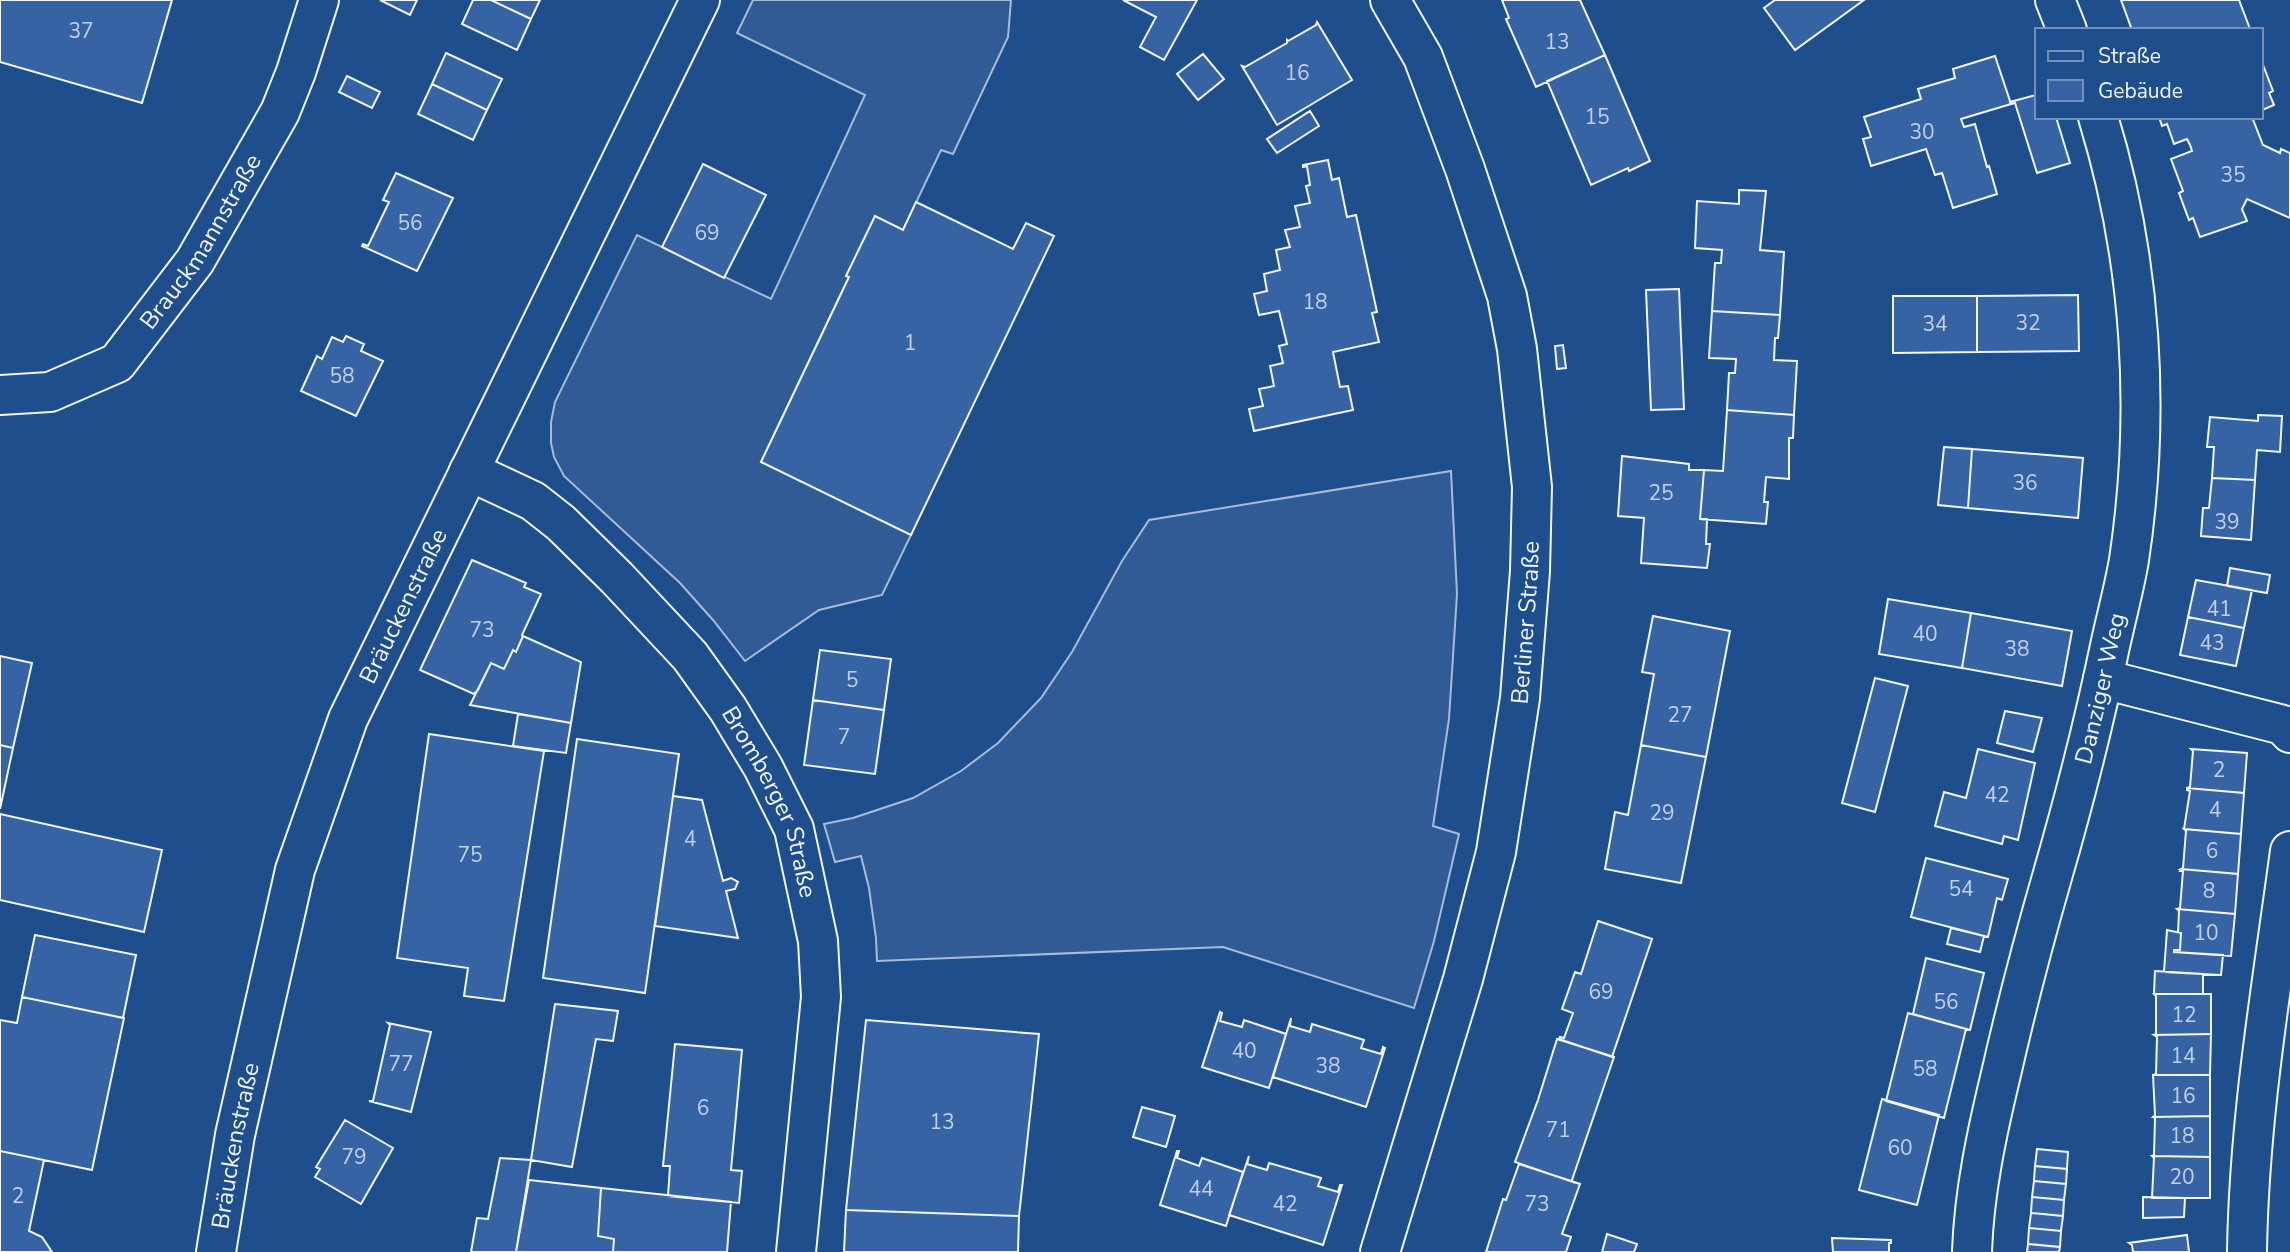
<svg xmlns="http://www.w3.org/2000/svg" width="2290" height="1252" font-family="'Nunito Sans',sans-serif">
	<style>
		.built { fill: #305b95; stroke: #a8bbd7; stroke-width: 2 }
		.building { fill: #3563a3; stroke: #f2f6ff; stroke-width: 2 }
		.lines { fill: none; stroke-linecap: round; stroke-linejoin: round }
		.minor-casing { stroke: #f2f6ff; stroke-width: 42 }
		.major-casing { stroke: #f2f6ff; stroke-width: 42 }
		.minor { stroke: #1f4e8c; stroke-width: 38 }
		.major { stroke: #1f4e8c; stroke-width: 38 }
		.labels { text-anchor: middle; stroke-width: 5; stroke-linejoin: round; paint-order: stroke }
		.number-label { font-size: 21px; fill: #c3d1e8 }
		.street-label { font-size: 24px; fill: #f2f6ff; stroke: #1f4e8c }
	</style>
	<rect width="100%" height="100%" fill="#1f4e8c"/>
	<path class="built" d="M753 0H1011L1008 37 953 154 941 150 903 230 875 216 847 275 849 277 761 462 911 535 882 595 819 610 745 661 713 620 680 583 564 476 554 457 551 443V422L555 402 637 235 771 299 865 95 737 33Z
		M1451 471 1457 594 1449 719 1433 826 1459 834 1434 941 1414 1008 1223 947 877 961 876 938 869 888 861 856 835 862 824 824 853 818 913 798 961 771 998 743 1041 698 1072 652 1122 561 1149 520Z"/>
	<path class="building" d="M0 0H172L142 103 0 62Z
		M380 0H417L410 15Z
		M473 0H491L531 19 517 50 462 24Z
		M491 0H540L531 19Z
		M1123 0H1197L1164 60 1140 47 1156 17Z
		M1502 0H1580L1605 55 1536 87 1506 19 1509 18Z
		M1775 0H1864L1795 50 1764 8Z
		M2121 0H2239L2250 29 2132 30Z
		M1317 22 1352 80 1277 125 1242 66 1245 67 1287 43V40L1288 41 1316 25Z
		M446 53 502 79 487 110 432 84Z
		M1203 54 1224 79 1198 100 1177 74Z
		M1605 55 1650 161 1629 171 1628 168 1591 185 1547 81Z
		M1995 56 2011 104 1961 119 1964 127 1975 124 1987 167 1989 166 1997 194 1953 208 1942 173 1935 175 1926 149 1871 166 1863 139 1871 137 1864 117 1921 99 1918 89 1955 78 1953 69Z
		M2260 57 2273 91 2269 93 2274 105 2260 111Z
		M347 76 380 92 372 108 339 92Z
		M432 84 487 110 473 140 418 114Z
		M2036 95V117H2056L2070 163 2037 173 2015 103 2011 104 2010 102Z
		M1310 111 1319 126 1277 153 1267 139Z
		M2159 117H2252L2263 145 2280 153 2281 149 2290 153V218L2247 199 2242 209 2247 221 2200 237 2193 218 2189 220 2179 193 2183 191 2171 159 2192 151 2190 145 2187 139 2174 144 2167 124 2162 126Z
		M1328 160 1332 180 1339 178 1347 217 1356 215 1377 312 1372 313 1379 342 1333 352 1340 387 1348 386 1353 410 1254 431 1249 409 1263 406 1259 389 1274 386 1270 366 1283 363 1279 346 1287 344 1279 311 1259 315 1254 294 1267 291 1264 274 1280 270 1276 250 1290 247 1285 230 1300 227 1295 206 1310 203 1306 186 1310 185 1307 166 1303 167V165Z
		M703 164 766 195 724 278 662 247Z
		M396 173 453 198 417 271 362 246 363 244 368 246 389 202 383 200Z
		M1739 190 1766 191 1760 250 1784 252 1780 315 1712 311 1715 263H1721L1722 250 1695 248 1697 201 1739 204Z
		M916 202 1013 249 1026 223 1054 236 911 535 761 462 849 277 846 276 875 216 903 230Z
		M1679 289 1684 409 1651 410 1646 290Z
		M2078 295 2079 351 1977 352V296Z
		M1893 296H1977V352L1893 353Z
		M1712 311 1780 315 1778 338H1775L1774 360 1797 361 1794 415 1727 410 1729 373H1735L1736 359 1709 358Z
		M346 336 364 344 361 351 383 361 356 416 301 391 317 356 322 359 332 337 343 342Z
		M1563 345 1566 368 1557 369 1555 346Z
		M1727 410 1794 415 1793 438H1789V479L1766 477 1764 502H1768L1766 524 1700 519 1704 470 1723 471Z
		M2258 415 2282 416 2280 452 2257 450 2255 480 2212 478 2214 447H2207L2210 417 2258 421Z
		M1944 447 1972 449 1968 508 1938 505Z
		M1972 449 2083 458 2078 518 1968 508Z
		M1622 456 1689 464V470H1704L1700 519H1707L1706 544H1710L1707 568 1641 563 1644 518 1618 516Z
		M2212 478 2255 480 2251 540 2201 536 2203 508H2209Z
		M472 560 526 583 524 587 541 594 522 635 523 636 516 652 513 650 504 669 491 663 478 690 474 694 420 670Z
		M2230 568 2270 575 2267 593 2227 586Z
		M2196 580 2252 590 2244 628 2188 617Z
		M1888 599 1971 613 1962 668 1879 654Z
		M1971 613 2072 631 2062 686 1962 668Z
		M1653 616 1730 631 1706 757 1641 745 1654 674 1642 672Z
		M2188 617 2244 628 2236 666 2180 655Z
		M523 636 581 662 571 723 470 705 491 663 504 669 513 650 516 652Z
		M820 650 891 659 884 710 813 700Z
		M0 656 32 663 13 748 0 745Z
		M1875 678 1908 686 1875 812 1842 803Z
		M813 700 884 710 875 774 804 765Z
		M2005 711 2042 718 2033 752 1997 743Z
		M518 714 571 723 566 753 513 746Z
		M429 734 544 751 504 1001 464 996 468 968 397 958Z
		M577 739 679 754 645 993 543 978Z
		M0 745 13 748 0 809Z
		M1641 745 1706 757 1681 883 1605 869 1615 812 1628 815Z
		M1978 749 2035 763 2018 840 2004 836 2002 844 1935 826 1944 792 1966 798Z
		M2191 749 2247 753 2244 793 2187 788 2190 787 2193 751Z
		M2187 788 2244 793 2241 834 2184 829 2190 791 2187 790Z
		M673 796 702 800 723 881 731 878 738 882 735 889 726 891 738 938 655 926Z
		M0 814 162 850 144 932 0 900Z
		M2184 829 2241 834 2238 874 2181 869 2183 868 2186 831Z
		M1926 858 2008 879 2002 900 1997 898 1988 937 1911 917Z
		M2181 869 2238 874 2235 914 2177 909 2180 908 2183 871H2180Z
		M2177 909 2235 914 2231 956 2174 952V950H2180L2181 933H2178L2179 911Z
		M1598 921 1652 939 1612 1057 1559 1039 1560 1037 1564 1038 1573 1013 1562 1009 1575 972 1581 974Z
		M1951 928 1984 936 1980 952 1947 944Z
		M2167 930 2181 933 2180 950H2174V952L2223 955 2221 975 2164 972Z
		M35 935 136 955 123 1018 22 997Z
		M1926 958 1984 973 1970 1030 1913 1014Z
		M2155 971 2203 974V994H2154Z
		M2154 994H2211V1034L2154 1035 2156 1034V996Z
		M22 997 124 1018 92 1170 0 1151V1020L17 1023Z
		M555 1004 618 1011 613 1041 596 1039 572 1167 531 1160Z
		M1220 1012 1222 1013 1220 1021 1242 1027 1244 1020 1286 1034 1269 1088 1202 1067Z
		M1908 1013 1966 1029 1944 1118 1886 1101Z
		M1291 1018 1290 1026 1310 1032 1312 1024 1364 1040 1361 1048 1381 1054 1383 1047 1385 1048 1366 1107 1273 1077Z
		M866 1020 1039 1034 1019 1216 846 1210Z
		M388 1023 431 1032 411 1112 369 1101H373L390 1025Z
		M2211 1034 2210 1075H2153L2156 1074 2157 1037 2154 1035Z
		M1557 1039 1614 1057 1572 1180 1573 1182 1515 1162 1538 1100Z
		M675 1044 742 1050 731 1170 742 1171 739 1203 668 1196 670 1166H663Z
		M2153 1075H2210V1116L2153 1117 2155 1115Z
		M1882 1099 1939 1115 1917 1205 1859 1190Z
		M1142 1107 1175 1116 1166 1147 1133 1137Z
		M2210 1116V1157L2152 1156 2154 1155 2155 1118 2153 1117Z
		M345 1120 393 1148 361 1204 315 1177 320 1169 316 1167Z
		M2037 1149 2068 1152 2067 1169 2035 1166Z
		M0 1151 44 1160 29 1231 42 1237 52 1252H0Z
		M1177 1151H1179L1177 1158 1199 1166 1202 1158 1243 1172 1226 1226 1160 1205Z
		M1249 1156 1247 1164 1267 1170 1269 1163 1321 1178 1318 1186 1338 1192 1340 1185H1342L1323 1245 1229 1215Z
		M2152 1156 2210 1157V1198H2152L2154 1158Z
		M500 1158 531 1160 516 1252H471L477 1218 488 1219Z
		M1519 1164 1580 1184 1562 1234 1571 1237 1566 1252H1486L1503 1199 1506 1200Z
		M2035 1166 2067 1169 2066 1184 2034 1181Z
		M529 1180 601 1188 598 1236 614 1239 613 1252H516Z
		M2034 1181 2066 1184 2064 1200 2032 1197Z
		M601 1188 731 1202 727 1252H613L614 1239 598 1236Z
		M2032 1197 2064 1200 2063 1216 2031 1213Z
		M2143 1197 2185 1198 2184 1217 2143 1218Z
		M846 1210 1019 1216 1018 1252H844Z
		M2031 1213 2063 1216 2061 1231 2029 1228Z
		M2029 1228 2061 1231 2060 1247 2028 1244Z
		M1607 1234 1637 1244 1634 1252H1602Z
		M2187 1235 2189 1252H2133L2132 1245 2129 1243Z
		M1832 1238 1891 1240V1243H1889V1252H1833Z
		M2028 1244 2060 1247 2059 1252H2027Z"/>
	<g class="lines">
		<defs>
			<g id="minor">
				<path d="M2055 0 2067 30"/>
				<path id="s1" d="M0 395 50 392 117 363 195 261 280 112 296 72 319 0"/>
				<path id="s2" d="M469 471 533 501 561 523 617 578 690 656 728 709 763 767 794 829 818 941 821 997 796 1252"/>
				<path d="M2103 679 2283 725 2290 733"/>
				<path id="s3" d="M1380 1252 1463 979 1496 852 1520 698 1530 571 1532 487 1517 349 1507 296 1465 169 1423 57 1390 0"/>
				<path id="s4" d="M1972 1252C1974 1192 1987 1132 2001 1074 2016 1008 2033 943 2052 877 2074 801 2094 723 2110 646 2116 618 2124 589 2129 560 2151 413 2142 260 2098 117"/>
				<path d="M2247 1252C2249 1117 2272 985 2290 851"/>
			</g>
			<g id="major">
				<path id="s5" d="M216 1252 235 1135 295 870 348 719 700 0"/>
			</g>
		</defs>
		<use href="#minor" class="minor-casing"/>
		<use href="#major" class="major-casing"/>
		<use href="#minor" class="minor"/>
		<use href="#major" class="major"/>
	</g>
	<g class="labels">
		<g class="number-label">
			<text x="81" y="38">37</text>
			<text x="1557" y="49">13</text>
			<text x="1297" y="80">16</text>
			<text x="1597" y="124">15</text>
			<text x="1922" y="139">30</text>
			<text x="2233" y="182">35</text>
			<text x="410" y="230">56</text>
			<text x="707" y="240">69</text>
			<text x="1315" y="309">18</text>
			<text x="2028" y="330">32</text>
			<text x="1935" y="331">34</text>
			<text x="910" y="350">1</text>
			<text x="342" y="383">58</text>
			<text x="2025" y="490">36</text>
			<text x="1661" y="500">25</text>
			<text x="2227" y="529">39</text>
			<text x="2219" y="616">41</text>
			<text x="482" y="637">73</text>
			<text x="1925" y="641">40</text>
			<text x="2212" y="650">43</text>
			<text x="2017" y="656">38</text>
			<text x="852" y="687">5</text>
			<text x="1680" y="722">27</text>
			<text x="844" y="744">7</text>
			<text x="2219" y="777">2</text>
			<text x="1997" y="802">42</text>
			<text x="2215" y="817">4</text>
			<text x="1662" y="820">29</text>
			<text x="690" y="846">4</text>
			<text x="2212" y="858">6</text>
			<text x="470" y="862">75</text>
			<text x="1961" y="896">54</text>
			<text x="2209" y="898">8</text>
			<text x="2206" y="940">10</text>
			<text x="1601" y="999">69</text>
			<text x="1946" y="1009">56</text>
			<text x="2184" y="1022">12</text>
			<text x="1244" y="1058">40</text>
			<text x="2183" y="1063">14</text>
			<text x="401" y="1071">77</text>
			<text x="1328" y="1073">38</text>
			<text x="1925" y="1076">58</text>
			<text x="2183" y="1103">16</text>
			<text x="703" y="1115">6</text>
			<text x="942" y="1129">13</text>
			<text x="1558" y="1137">71</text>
			<text x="2182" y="1143">18</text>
			<text x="1900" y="1155">60</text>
			<text x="354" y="1164">79</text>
			<text x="2182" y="1184">20</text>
			<text x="1201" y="1196">44</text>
			<text x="18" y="1203">2</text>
			<text x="1285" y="1211">42</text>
			<text x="1537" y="1211">73</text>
		</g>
		<g class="street-label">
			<text dy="8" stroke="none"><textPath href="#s1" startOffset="271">Brauckmannstraße</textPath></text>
			<text dy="8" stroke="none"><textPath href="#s5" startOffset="676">Bräuckenstraße</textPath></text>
			<text dy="8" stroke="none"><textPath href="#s3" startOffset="648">Berliner Straße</textPath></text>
			<text dy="8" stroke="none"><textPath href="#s4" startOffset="579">Danziger Weg</textPath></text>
			<text dy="8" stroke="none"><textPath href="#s2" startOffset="460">Bromberger Straße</textPath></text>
			<text dy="8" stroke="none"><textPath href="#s5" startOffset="108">Bräuckenstraße</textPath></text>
		</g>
	</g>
	<rect x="2035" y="28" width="228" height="91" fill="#1f4e8c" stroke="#7391ba" stroke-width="2"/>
	<rect x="2048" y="51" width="35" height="10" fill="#1f4e8c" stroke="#7391ba" stroke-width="2"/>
	<text x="2098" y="63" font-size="21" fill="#f2f6ff">Straße</text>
	<rect x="2048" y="80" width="35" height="21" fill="#3563a3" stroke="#7391ba" stroke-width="2"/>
	<text x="2098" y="98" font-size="21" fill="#f2f6ff">Gebäude</text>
</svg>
